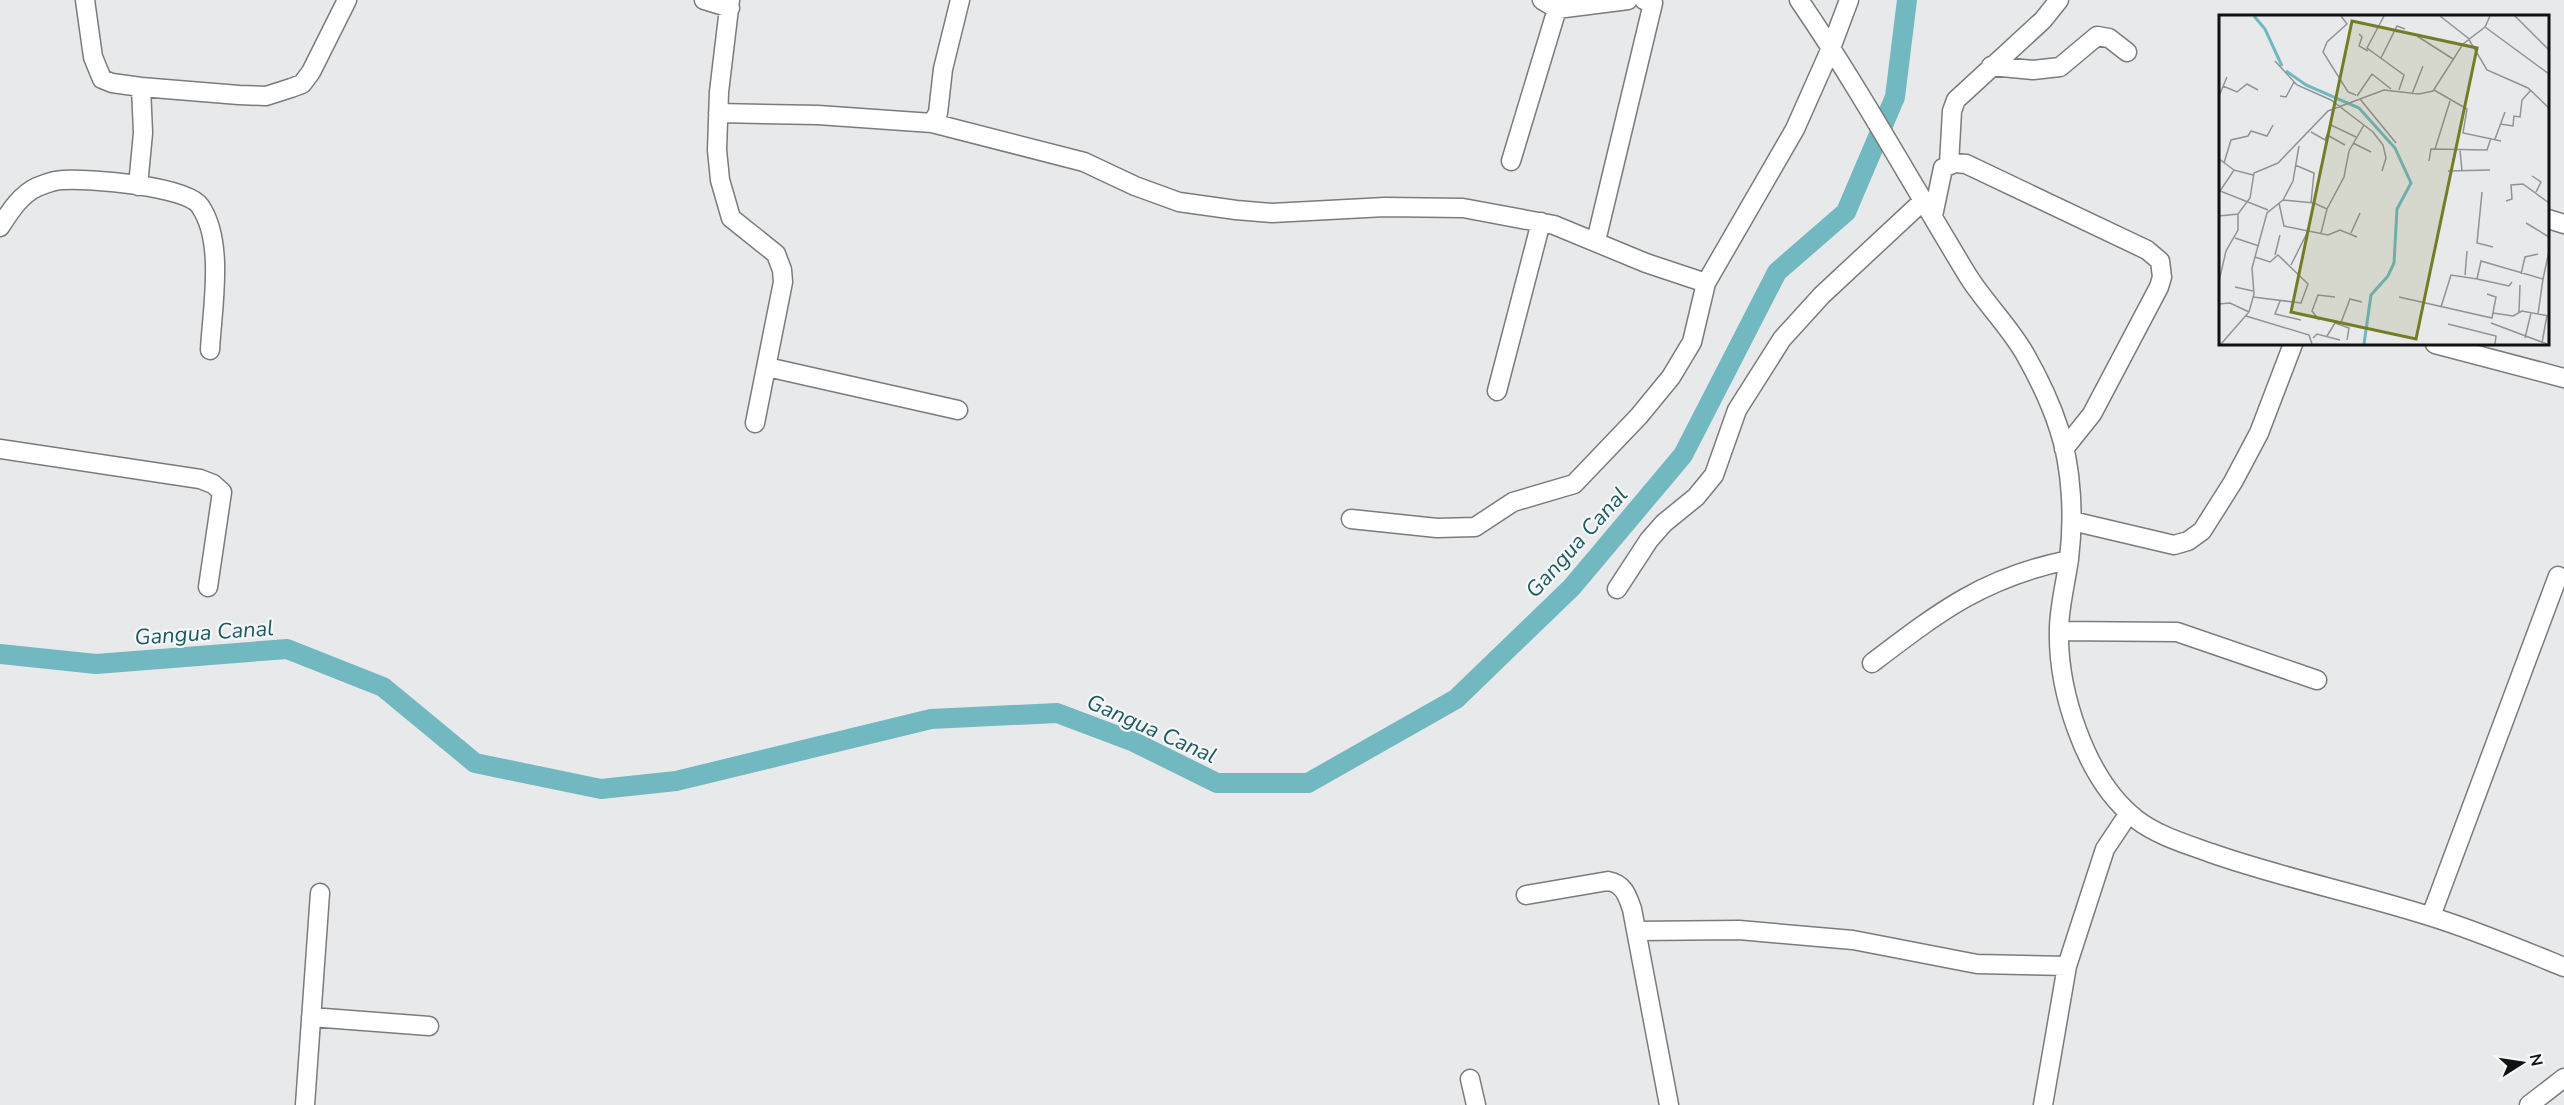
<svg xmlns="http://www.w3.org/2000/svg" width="2564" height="1105" font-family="'Nunito Sans',sans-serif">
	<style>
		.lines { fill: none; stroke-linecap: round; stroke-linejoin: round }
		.canal { stroke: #71b8c1; stroke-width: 20 }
		.minor-casing { stroke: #797b7c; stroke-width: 21 }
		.minor { stroke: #fff; stroke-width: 18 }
		.labels { text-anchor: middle; stroke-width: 4.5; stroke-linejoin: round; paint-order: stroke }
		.water-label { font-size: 22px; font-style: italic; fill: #1d5960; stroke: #f5f7f8 }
		.inset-river { fill: none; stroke: #71b8c1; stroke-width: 3 }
		.inset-road { fill: none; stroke: #929394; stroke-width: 1.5 }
		.view { fill: #757c27; fill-opacity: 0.15; stroke: #757c27; stroke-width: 3 }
		.inset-edge { fill: none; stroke: #111; stroke-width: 3 }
	</style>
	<rect width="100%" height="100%" fill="#e8e9eb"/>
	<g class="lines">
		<path class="canal" d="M0 654 96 664 287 649 383 687 475 763 601 789 676 781 931 719 1057 713 1134 742 1217 783H1308L1456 699 1572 587 1683 455 1777 272 1846 212 1895 97 1907 0"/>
		<defs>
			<path id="minor" d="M85 0 93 57 102 79 112 83 141 87 239 95 266 96 291 88 302 84 311 72 347 0
				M704 0 730 8
				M730 0 719 92 717 150 720 180 731 218 776 254 782 270 783 282 755 423
				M1542 0 1557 9 1628 0
				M1799 0C1860 89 1912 184 1968 276 1985 303 2009 326 2025 354 2038 377 2051 404 2059 429 2072 468 2074 518 2069 559 2066 581 2060 603 2059 627 2057 690 2085 779 2136 819 2156 835 2186 844 2211 853 2282 878 2357 893 2429 916 2475 930 2520 949 2564 967
				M1991 66 2033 70 2060 67 2097 36 2109 38 2127 52
				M718 113 818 115 932 123 1084 162 1135 186 1179 202 1236 210 1272 213 1385 207 1463 208 1554 225 1646 263 1706 283
				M932 123 938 113 943 69 960 0
				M1511 161 1557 9
				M1949 164 1952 111 1956 100 2043 20 2059 0
				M138 186 143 133 141 87
				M1933 216 1943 168 1955 163 1966 164 2147 250 2160 261 2162 277 2159 287 2092 414 2064 449
				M2548 219 2564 224
				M0 227C9 213 20 195 37 187 45 184 54 180 63 180 88 178 187 186 200 206 225 242 212 309 210 350
				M1596 241 1653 3 1644 0
				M2435 344 2564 378
				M767 367 958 410
				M1497 391 1541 222
				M0 449 200 479 213 484 222 492 208 587
				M1351 519 1437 528 1475 527 1513 502 1574 484 1639 416 1671 377 1692 342 1706 283 1795 129 1831 48 1849 0
				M2072 521 2174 545 2188 541 2202 531 2233 482 2259 433 2293 344
				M1617 589 1649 540 1664 523 1696 497 1714 475 1737 410 1782 339 1822 295 1924 200
				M2059 631 2177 632 2317 680
				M1872 663C1939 612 1984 577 2069 560
				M1526 895 1608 881C1624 884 1627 895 1632 909L1669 1105
				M2431 916 2558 576
				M1636 931 1739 930 1853 940 1977 964 2067 966
				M311 1017 429 1026
				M1470 1079 1476 1105
				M305 1105 320 893
				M2043 1105 2067 966 2105 849 2129 813
				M2529 1105 2564 1078"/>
		</defs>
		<use href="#minor" class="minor-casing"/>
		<use href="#minor" class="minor"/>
	</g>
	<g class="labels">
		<g class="water-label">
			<text transform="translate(1576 542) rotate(-48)" y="8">Gangua Canal</text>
			<text transform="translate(204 632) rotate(-4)" y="8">Gangua Canal</text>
			<text transform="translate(1152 728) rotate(24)" y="8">Gangua Canal</text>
		</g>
	</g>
	<g transform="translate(2219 15)">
		<rect width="330" height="330" fill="#e8e9eb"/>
		<path class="inset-river" d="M35 1 46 14 63 51M67 56 87 70 140 93 176 133 192 168 178 194 175 248 169 261 152 280 145 329"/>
		<path class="inset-road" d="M122 1 128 9 108 27 104 37 129 77 137 80M165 1 148 33 185 60 180 75M221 1 249 23 268 55 309 73 330 93M296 1 330 35M266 12 330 59M140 19 143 22 140 31 149 36M198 21 234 44M162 43 178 11 186 14M56 46 78 70 112 85 154 117 164 130 167 143 163 156M4 71 18 77 28 69 39 75M215 75 248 94 244 118 282 126M193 79 204 51M0 81 8 62M61 81 67 82 75 67M138 81 153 59 172 74M141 84 177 128M281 109 294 111 295 101 301 102 303 85 312 75M92 117 106 125 112 110 137 122M110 121 126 130M276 124 286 97M134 128 152 137M216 134 231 86M241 135 243 156M0 144 15 155M210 146 212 134 268 135 272 123M5 148 12 125 29 121 32 116 48 121 54 110M76 150 95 158 92 188M229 156 271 155M34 160 15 155 1 176 49 195M313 161 322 167 317 177M263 177 258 228 274 232M64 185 95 188 108 194M287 186 293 184 292 170 304 169 330 188M60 188 65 211 109 220 121 215 138 222M0 201 19 199 31 183 35 158 59 148 109 96 165 75 200 79 214 76 244 29 266 12 271 1M307 208 330 222M102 218 108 194 125 162 130 136 145 110M132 218 141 198M16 223 40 231M56 240 61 220M72 250 90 214M302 259 306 242 319 239M246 260 248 236M258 264 290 271 293 267M324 264 330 236M0 266 7 236 19 215V199M16 272 34 276M34 282 82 288 89 269 59 240 51 247 36 242M180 282 273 303 277 282 268 279M61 286 56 299 82 305M0 289 11 288 30 297M222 292 232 260 258 264 262 246 324 264 319 299M300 297 301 270M274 298 294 301 303 296 330 301M27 301 90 320 93 329M100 305 93 296 99 280 116 282M272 308 328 329M229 309 277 321 276 329M121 310 131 284 143 287M108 321 116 308 130 313 128 325M94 323 98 319 121 325M306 323 312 298M323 328 328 300M2 329 30 297 35 279 33 253 48 198 64 185 74 166 80 131"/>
		<path class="view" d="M133 6 258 33 197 324 72 297Z"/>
		<rect width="330" height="330" class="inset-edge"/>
	</g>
	<g transform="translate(2522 1063) rotate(78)" stroke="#f5f7f8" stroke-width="4.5" paint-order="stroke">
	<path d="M0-4.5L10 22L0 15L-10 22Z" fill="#111111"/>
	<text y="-9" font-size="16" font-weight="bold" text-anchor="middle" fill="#111111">N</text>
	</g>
</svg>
